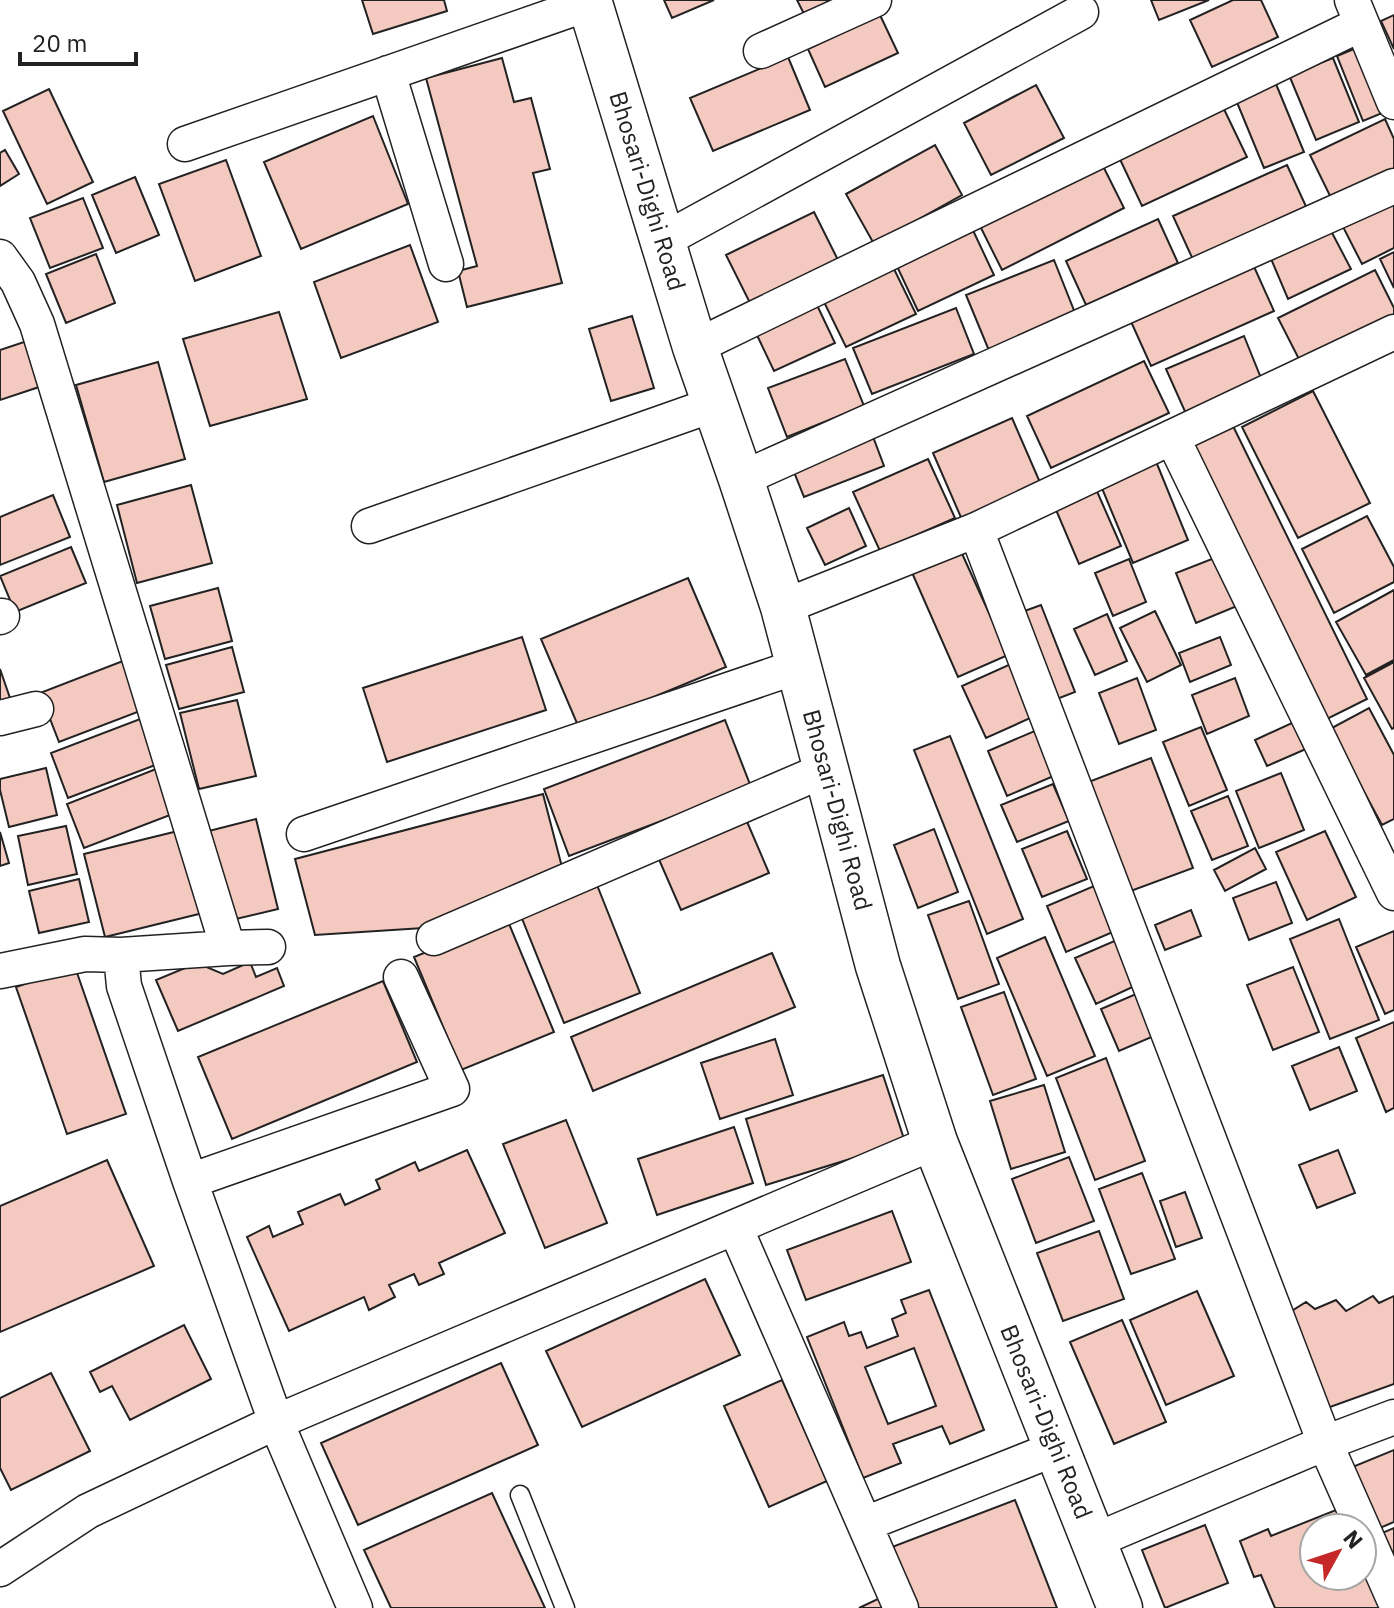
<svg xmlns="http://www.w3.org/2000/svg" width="1394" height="1608" font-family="'IBM Plex Sans',sans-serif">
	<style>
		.building { fill: #f3c9c0; stroke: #222; stroke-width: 2; fill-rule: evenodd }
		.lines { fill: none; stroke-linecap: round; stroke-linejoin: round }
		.service-casing { stroke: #222; stroke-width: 21 }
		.minor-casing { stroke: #222; stroke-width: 37 }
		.tertiary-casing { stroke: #222; stroke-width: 47 }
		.service { stroke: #fff; stroke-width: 18 }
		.minor { stroke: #fff; stroke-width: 34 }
		.tertiary { stroke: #fff; stroke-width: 44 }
		.labels { text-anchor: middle; stroke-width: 6; stroke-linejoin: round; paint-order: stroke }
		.street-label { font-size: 24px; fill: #222; stroke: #fff }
	</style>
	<rect width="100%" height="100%" fill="#fff"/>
	<path class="building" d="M362 0H444L447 11 373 34Z
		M664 0H714L672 18Z
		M797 0H832L804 14Z
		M1151 0H1209L1159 20Z
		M1233 0H1261L1278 37 1212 67 1190 20Z
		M880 15 898 53 825 87 808 49Z
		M1394 15V49L1381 21Z
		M1361 46 1387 111 1363 121 1337 56Z
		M788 57 810 110 713 151 690 98Z
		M502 58 514 102 531 98 550 169 533 173 562 283 467 307 458 271 477 266 426 78Z
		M1333 58 1359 122 1316 140 1289 75Z
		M1276 84 1304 152 1264 168 1236 100Z
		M1036 85 1064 138 991 175 964 123Z
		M49 89 93 182 47 204 3 111Z
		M1222 105 1247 157 1142 206 1117 153Z
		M373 116 408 204 301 249 264 162Z
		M1385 119 1394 139V175L1334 204 1310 155Z
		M935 145 962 195 874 244 846 194Z
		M5 150 19 174 0 186V153Z
		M1098 156 1124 208 1002 270 976 218Z
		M226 160 261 256 195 281 159 184Z
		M1287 165 1309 213 1195 264 1173 216Z
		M135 177 159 235 116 253 92 195Z
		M1394 191V248L1362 264 1339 219Z
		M83 198 103 248 50 268 30 218Z
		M814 212 839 262 751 305 726 255Z
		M1158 219 1178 263 1086 305 1066 261Z
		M970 224 994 275 918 311 894 260Z
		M1329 227 1351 269 1288 299 1269 254Z
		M410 245 438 322 341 358 314 282Z
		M1394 252V288L1380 259Z
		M96 254 115 303 66 323 46 274Z
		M1054 260 1077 318 990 353 966 295Z
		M1251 260 1274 311 1151 366 1128 315Z
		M894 269 916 314 846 347 824 302Z
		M1375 270 1394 308V321L1303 367 1278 318Z
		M816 303 835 343 774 371 755 331Z
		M956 308 974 354 872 394 853 348Z
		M279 312 307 399 210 426 183 339Z
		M632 316 654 388 611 401 589 329Z
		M1244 336 1263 383 1187 416 1166 369Z
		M27 341 42 386 0 400V350Z
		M845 359 864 406 787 437 768 388Z
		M1144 361 1169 413 1051 468 1027 416Z
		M158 362 185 459 104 482 76 385Z
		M1313 391 1370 503 1298 538 1242 427Z
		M1012 418 1042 487 963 522 933 453Z
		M1233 426 1367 699 1325 720 1191 446Z
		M872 434 884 466 804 497 792 467Z
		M928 459 955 518 880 551 853 492Z
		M1155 459 1188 540 1133 563 1099 481Z
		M1092 480 1121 546 1079 564 1051 498Z
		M191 485 212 563 137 583 117 505Z
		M53 495 70 537 0 565V517Z
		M849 508 866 546 825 565 807 528Z
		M1367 516 1394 567V582L1334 613 1302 549Z
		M71 547 86 583 15 612 0 576Z
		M959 547 1008 655 958 677 910 568Z
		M1217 557 1237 606 1196 623 1176 573Z
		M1129 559 1146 602 1113 616 1095 573Z
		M688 578 726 667 579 728 541 639Z
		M218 588 232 641 165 659 150 606Z
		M1394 590V660L1366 675 1336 622Z
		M1041 605 1075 692 1044 704 1011 616Z
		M1155 611 1181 665 1147 682 1120 628Z
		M1107 614 1127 661 1095 675 1074 629Z
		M522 637 546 710 387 762 363 688Z
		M1220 637 1231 665 1190 682 1179 653Z
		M232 647 244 692 179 709 166 665Z
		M128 659 148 708 59 742 40 693Z
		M1394 662V728L1392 729 1364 678Z
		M1013 663 1037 715 986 738 962 686Z
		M0 669 11 701 0 705Z
		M1137 678 1156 730 1119 744 1099 693Z
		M1235 678 1249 716 1207 734 1192 695Z
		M237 700 256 776 199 789 180 713Z
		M1369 708 1394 755V819L1382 825 1330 729Z
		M148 716 166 761 68 798 51 753Z
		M725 720 751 787 569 856 544 789Z
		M1294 722 1306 749 1267 766 1255 740Z
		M1044 727 1063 772 1007 796 988 751Z
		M1201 727 1227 790 1189 806 1163 742Z
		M950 736 1023 919 987 934 914 750Z
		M1151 758 1193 868 1120 895 1078 786Z
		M161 767 178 812 84 848 67 804Z
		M46 768 57 815 9 827 0 790V779Z
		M1281 773 1304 830 1259 848 1236 791Z
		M1053 784 1069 821 1017 842 1001 805Z
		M543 794 563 871 439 927 315 935 295 859Z
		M1228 796 1248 846 1212 860 1191 811Z
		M742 810 769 873 681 910 654 848Z
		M256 819 278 909 223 922 201 833Z
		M66 826 77 874 28 885 18 836Z
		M934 829 958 892 918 908 894 845Z
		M182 830 203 913 105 937 84 854Z
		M1067 831 1087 879 1042 897 1022 849Z
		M1325 831 1356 897 1307 920 1276 852Z
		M0 832 9 863 0 866Z
		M1255 848 1266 869 1225 891 1214 870Z
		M79 879 89 922 39 933 29 891Z
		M1276 882 1292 923 1249 940 1233 898Z
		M597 885 640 993 564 1023 521 916Z
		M1094 886 1113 932 1066 952 1047 906Z
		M969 901 999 984 958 999 928 915Z
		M1191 910 1201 936 1165 950 1155 925Z
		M507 919 554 1032 461 1070 414 957Z
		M1339 919 1379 1020 1330 1039 1290 939Z
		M1394 931V1010L1385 1014 1356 947Z
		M1045 937 1095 1056 1047 1076 997 958Z
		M1119 939 1139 984 1096 1004 1075 958Z
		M772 953 795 1007 593 1091 571 1037Z
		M250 962 256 977 277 968 284 986 178 1031 156 980 197 963 223 974Z
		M75 967 126 1114 67 1134 16 987Z
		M1293 967 1319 1032 1273 1050 1247 985Z
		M383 981 417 1062 232 1139 198 1057Z
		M1143 991 1161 1033 1119 1051 1101 1009Z
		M1004 992 1036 1079 993 1095 961 1007Z
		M1394 1022V1108L1386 1112 1356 1038Z
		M775 1039 793 1095 720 1119 701 1063Z
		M1339 1047 1357 1091 1310 1110 1292 1066Z
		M1106 1058 1145 1161 1095 1180 1056 1078Z
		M883 1075 905 1142 766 1185 746 1119Z
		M1044 1085 1065 1152 1011 1169 990 1101Z
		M566 1120 607 1223 545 1248 503 1144Z
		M734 1127 753 1183 657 1215 638 1159Z
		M467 1150 505 1233 439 1263 444 1274 419 1285 414 1274 389 1285 395 1297 369 1310 364 1297 289 1331 247 1237 269 1226 273 1237 303 1224 298 1212 340 1194 345 1205 380 1189 376 1180 415 1162 419 1171Z
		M1338 1150 1355 1193 1317 1208 1299 1165Z
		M1069 1157 1094 1221 1036 1243 1012 1179Z
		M107 1160 154 1266 0 1332V1206Z
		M1142 1173 1175 1259 1131 1274 1099 1189Z
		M1185 1192 1202 1238 1176 1247 1160 1201Z
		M892 1211 911 1262 806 1300 787 1250Z
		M1099 1231 1124 1299 1063 1321 1037 1253Z
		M705 1279 740 1355 582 1427 546 1351Z
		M929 1290 984 1430 950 1444 942 1426 893 1444 901 1463 863 1478 807 1337 844 1322 849 1336 861 1332 867 1348 898 1336 892 1319 906 1313 901 1300ZM914 1348 936 1406 888 1424 865 1367Z
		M1197 1291 1234 1376 1166 1405 1130 1320Z
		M1373 1296 1379 1303 1394 1296V1384L1319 1411 1287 1314 1306 1302 1315 1309 1336 1300 1346 1311Z
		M1122 1320 1166 1422 1114 1444 1070 1342Z
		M184 1325 211 1379 130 1420 112 1386 100 1392 90 1372Z
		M501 1363 538 1445 358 1525 321 1443Z
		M51 1373 90 1451 11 1490 0 1468V1398Z
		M782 1380 827 1481 769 1507 724 1406Z
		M1394 1450V1522L1375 1530 1350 1468Z
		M492 1493 545 1608H391L364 1550Z
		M1015 1500 1057 1608H916L892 1547Z
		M1346 1506 1355 1528H1314V1576H1362V1546L1387 1608H1275L1261 1575 1254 1577 1240 1541 1268 1529 1271 1536Z
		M1205 1525 1228 1583 1165 1608 1142 1550Z
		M1394 1528V1585L1375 1536Z
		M882 1597 887 1608H859Z"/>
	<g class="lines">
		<defs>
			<path id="service" d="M520 1495 565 1608"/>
			<path id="minor" d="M1352 0 1394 102
				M761 51 874 0
				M388 73 446 264
				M185 144 590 3
				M662 241 1081 12
				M0 257 18 282 37 324 228 948
				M695 347 1361 24
				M1172 437 1394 893
				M741 479 1394 186
				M369 526 715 404
				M976 530 1325 1443 1394 1599
				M783 607 976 530 1394 332
				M0 617 2 616
				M0 718 36 709
				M304 834 799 666
				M434 938 827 769
				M268 947 228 948 121 955 124 986 190 1181 276 1422 355 1608
				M0 971 85 954 121 955
				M190 1181 452 1089 401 977
				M735 1227 901 1608
				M865 1524 1057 1448
				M1094 1541 1325 1443 1394 1417
				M0 1569 88 1511 276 1422 935 1142"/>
			<path id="tertiary" d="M589 0 695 347 741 479 783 607 878 966 935 1142 1120 1608"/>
		</defs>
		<use href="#service" class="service-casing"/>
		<use href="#minor" class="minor-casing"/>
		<use href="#tertiary" class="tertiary-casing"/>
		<use href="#service" class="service"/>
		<use href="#minor" class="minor"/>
		<use href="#tertiary" class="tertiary"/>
	</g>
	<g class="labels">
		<g class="street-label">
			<text transform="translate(647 191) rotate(73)" y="8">Bhosari-Dighi Road</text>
			<text transform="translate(837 810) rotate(75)" y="8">Bhosari-Dighi Road</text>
			<text transform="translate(1046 1422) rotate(68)" y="8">Bhosari-Dighi Road</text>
		</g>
	</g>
	<g transform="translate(1338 1552) rotate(50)"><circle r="38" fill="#ffffff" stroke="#a7a7a7" stroke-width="2"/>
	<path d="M0-6L14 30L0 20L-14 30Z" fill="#c62828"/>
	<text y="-12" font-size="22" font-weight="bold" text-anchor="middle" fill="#222222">N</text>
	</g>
	<path d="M20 52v12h116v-12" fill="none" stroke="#222222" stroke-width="4"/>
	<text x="32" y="52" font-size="24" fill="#222222" stroke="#ffffff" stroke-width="6" paint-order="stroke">20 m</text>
</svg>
